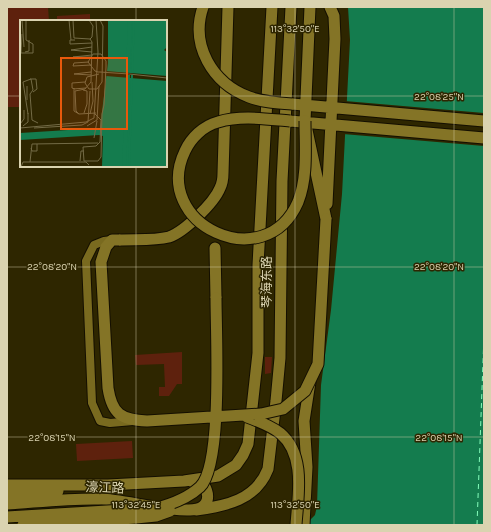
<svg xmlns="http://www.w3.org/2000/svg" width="491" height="532" font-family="Karla,'Noto Sans SC',sans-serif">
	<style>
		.water { fill: #147c4e }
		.pier { fill: #2e2600 }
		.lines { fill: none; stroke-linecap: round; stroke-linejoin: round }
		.ferry { stroke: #83fdba; stroke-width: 1; stroke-dasharray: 5 4; stroke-linecap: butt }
		.building { fill: #5e210d }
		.secondary-casing { stroke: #140f00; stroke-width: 13 }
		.secondary { stroke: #847426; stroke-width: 11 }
		.minor-bridge-casing { stroke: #140f00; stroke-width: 10; stroke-linecap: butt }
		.secondary-bridge-casing { stroke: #140f00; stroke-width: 13; stroke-linecap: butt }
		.minor-bridge { stroke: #796a1f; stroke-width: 8 }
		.secondary-bridge { stroke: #847426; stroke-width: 11 }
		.ticks { fill: none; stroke: #dad3b0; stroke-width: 1; stroke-opacity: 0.45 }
		.labels { text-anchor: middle; stroke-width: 3; stroke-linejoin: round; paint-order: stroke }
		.street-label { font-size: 13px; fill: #dad3b0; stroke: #2e2600 }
		.inset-river { fill: none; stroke: #147c4e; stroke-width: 2 }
		.inset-road { fill: none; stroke: #736b46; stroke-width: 1 }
		.view { fill: #e8590c; fill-opacity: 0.15; stroke: #e8590c; stroke-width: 2 }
		.inset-edge { fill: none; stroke: #dad3b0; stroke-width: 2 }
		.ticks-label { font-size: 10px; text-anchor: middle; fill: #dad3b0; stroke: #2e2600; stroke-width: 3; stroke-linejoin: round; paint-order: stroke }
	</style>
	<rect width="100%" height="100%" fill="#2e2600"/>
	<path class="water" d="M348 7H484V525H305L315 515 317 506 321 385 331 310 342 194 350 40Z"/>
	<path class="pier" d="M345 101 484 113V146L343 134Z"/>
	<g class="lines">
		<path class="ferry" d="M477 525 484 335"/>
	</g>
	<path class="building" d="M7 7H48L49 21H21V107H7Z
		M90 14V21H57V16Z
		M182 352V384H177L169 396H159V387H165L164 364 136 365 135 355Z
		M265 357H272L271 373 265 374Z
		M132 441 133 458 77 461 76 444Z"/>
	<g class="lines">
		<defs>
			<path id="secondary" d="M310 7 305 121 326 219
				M292 104 484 121
				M290 121 484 138
				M327 204 335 39 334 16 330 7
				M119 240C135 239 153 241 169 237 184 232 214 203 220 188 222 184 223 178 223 173L228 7
				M215 248 216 298
				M7 485H108L184 481 218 476 236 465 243 455 248 444 258 353V265L272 7
				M7 494 58 491
				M7 504C38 502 71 498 102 499 124 500 180 514 197 509 209 506 210 495 204 485L193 482
				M196 510C226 506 256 500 268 469L276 401 280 358 282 181 291 7
				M304 525 307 467 304 421 310 382"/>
		</defs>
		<use href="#secondary" class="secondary-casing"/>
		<use href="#secondary" class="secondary"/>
		<defs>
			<path id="minor-bridge" d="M112 240 104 241 94 245 86 261 92 403 100 421 110 423 133 421"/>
			<path id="secondary-bridge" d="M203 7C190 45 212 83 249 97 262 102 277 103 292 104
				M290 121C266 119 241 115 218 122 203 126 191 138 185 151 150 224 265 278 298 202 308 177 305 146 305 121
				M119 240H112L106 247 101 262 108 388C112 414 121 420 147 421L261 414 283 409 305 391 318 364 326 219
				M247 417C258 421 271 426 280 433 306 455 298 495 296 525
				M7 517 157 508C172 504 188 498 200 487 223 465 216 334 216 298
				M23 525 136 518 156 516 170 511"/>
		</defs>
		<use href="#minor-bridge" class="minor-bridge-casing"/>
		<use href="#secondary-bridge" class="secondary-bridge-casing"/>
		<use href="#minor-bridge" class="minor-bridge"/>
		<use href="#secondary-bridge" class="secondary-bridge"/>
	</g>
	<path class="ticks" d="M136 7V21M295 7V525M454 7V525M7 96H21M166 96H484M136 166V525M7 267H484M7 437H484"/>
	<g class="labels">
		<g class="street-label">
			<text transform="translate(266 282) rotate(-90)" y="5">琴海东路</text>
			<text transform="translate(105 487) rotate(2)" y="5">濠江路</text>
		</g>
	</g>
	<g transform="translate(20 20)">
		<rect width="147" height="147" fill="#2e2600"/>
		<path d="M88 0H147V27L144 30 147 32V147H82L83 116 79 115 0 120V113L80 108 88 43Z" fill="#147c4e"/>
		<path d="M86 51 147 56V61L86 56Z" fill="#2e2600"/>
		<path class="inset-river" d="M107 52 109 0M109 52 111 0M112 52 114 0M103 147 107 55M105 147 109 55M109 147 112 55"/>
		<path class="inset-road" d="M2 0 4 27M49 0 51 20M53 0 54 18 70 19 72 22 71 62 65 69 55 71 56 91 59 94 76 93M69 0 73 6 72 17 70 19M2 14 1 33H13V24L6 20V0M55 20H50V24L72 23M72 27 51 30 72 32M5 32 9 31V20M71 37H53L72 35M69 42 54 43 53 46 71 45M71 52 54 54 71 55M79 54 67 57 65 63 69 69H77L82 62 83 6 80 0M10 59H16L17 69 13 72M7 66V80M53 69 66 68M55 69 52 68V63L65 62M54 70V91L59 94M63 70 67 71V84L64 93M74 93 81 100 80 122 76 126 63 127 64 141H78L81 137 82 94 84 85 85 67 86 47V41L81 34H73L68 42 75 51 78 52H80L109 54 147 58M8 94 3 62 11 59 13 70 10 74 12 100 18 103M70 94 73 81 72 62M0 104 4 99V90M3 106 8 102V93M67 106 77 100 79 66M0 108 66 102 74 98 78 32 76 0M14 108 62 105 68 102 70 71M74 118 77 101M12 124 78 123M11 128 12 131H17V124M60 141 61 131H64M10 142 12 124M1 147 3 142H66L69 145"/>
		<path class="view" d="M41 38H107V109H41Z"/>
		<rect width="147" height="147" class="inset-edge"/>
	</g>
	<g class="ticks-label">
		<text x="295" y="32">113°32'50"E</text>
		<text x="439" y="100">22°08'25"N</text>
		<text x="52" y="270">22°08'20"N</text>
		<text x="439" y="270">22°08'20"N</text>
		<text x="52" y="441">22°08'15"N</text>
		<text x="439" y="441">22°08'15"N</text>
		<text x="136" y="508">113°32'45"E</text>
		<text x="295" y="508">113°32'50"E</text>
	</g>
	<rect width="491" height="532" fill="none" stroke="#dad3b0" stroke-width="16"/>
</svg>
